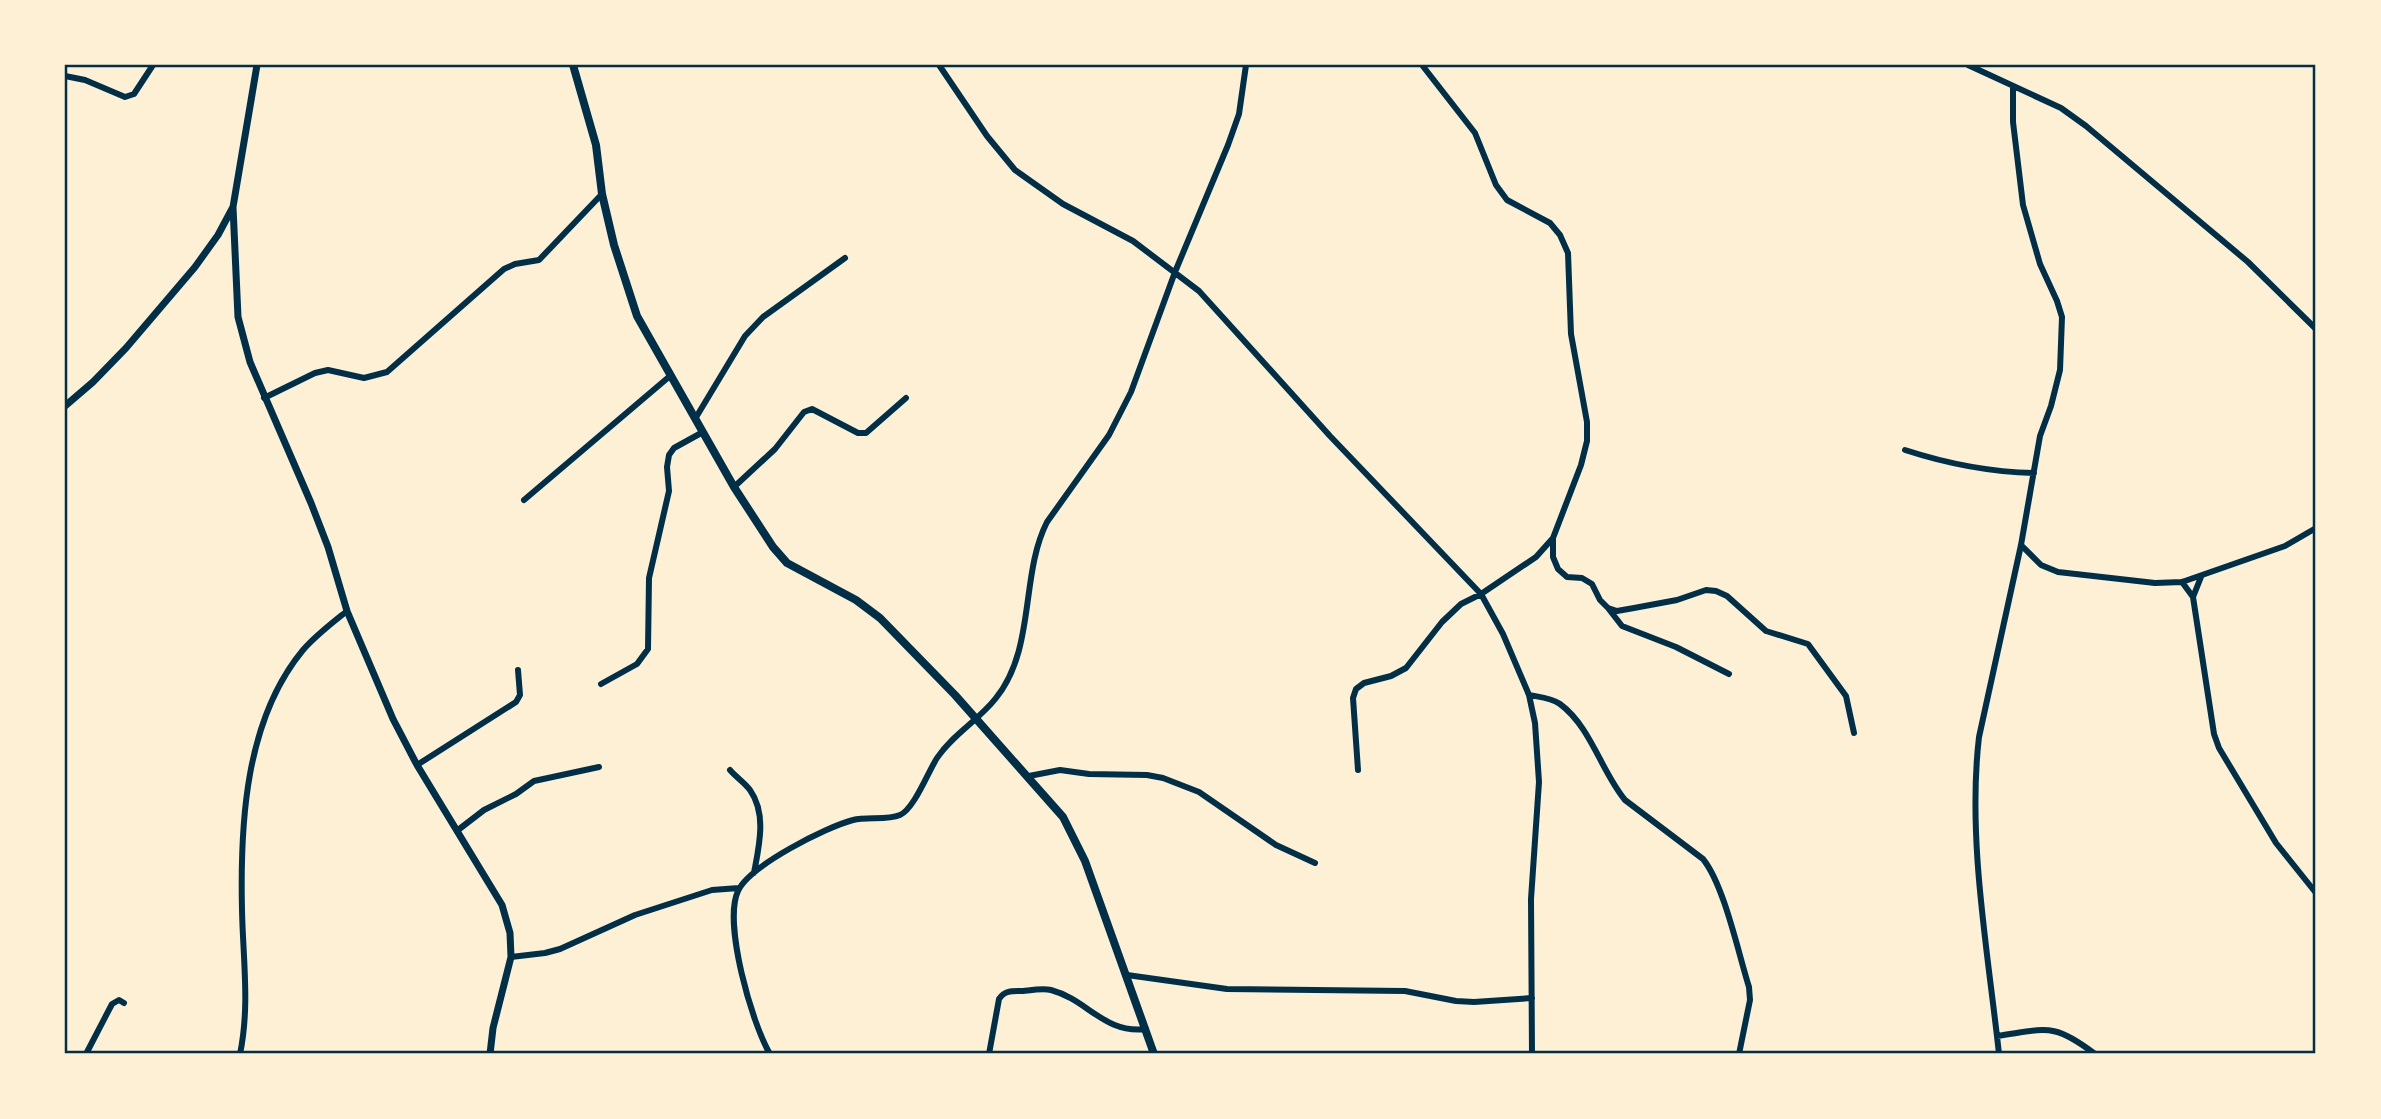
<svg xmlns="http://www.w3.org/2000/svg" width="2381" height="1119" font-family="Lato,sans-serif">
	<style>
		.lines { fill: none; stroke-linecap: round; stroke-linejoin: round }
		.minor { stroke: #003049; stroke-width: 6 }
		.tertiary { stroke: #003049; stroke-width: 7 }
		.secondary { stroke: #003049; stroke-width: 8 }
		.neatline { fill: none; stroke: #003049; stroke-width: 2.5 }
	</style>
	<rect width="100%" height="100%" fill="#fdf0d5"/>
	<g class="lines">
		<path class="minor" d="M939 65 987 136 1015 170 1063 204 1133 241 1199 291 1330 436 1481 594 1503 634 1529 695 1535 723 1539 782 1531 899 1532 1054
			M1968 65 2061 108 2086 126 2248 262 2316 329
			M65 76 85 80 125 97 134 94 153 65
			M264 398 315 373 328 370 364 378 387 372 504 269 515 264 539 260 602 194
			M695 419 745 336 763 317 845 258
			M1905 450C1948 464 1988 472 2034 473
			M734 487 775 449 804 412 812 409 858 433H866L906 398
			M524 500 670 376
			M1553 538V557L1558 569 1567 577 1582 578 1592 584 1600 600 1608 608 1617 611 1634 608 1677 600 1706 590 1716 591 1727 596 1766 631 1808 644 1846 696 1854 733
			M2021 545 2041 565 2058 572 2155 583 2182 582 2285 546 2316 528
			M2182 582 2193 597 2214 734 2219 748 2276 843 2316 893
			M2193 597 2201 577
			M1608 608 1622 626 1676 647 1729 674
			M601 684 637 664 648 649 649 578 669 491 667 467 669 455 674 448 703 432
			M1529 695C1539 697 1552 698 1560 704 1591 727 1601 771 1625 800L1703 859C1724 885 1738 952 1749 987L1750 1000 1739 1054
			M417 765 516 702 520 695 518 670
			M730 770C736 777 745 783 750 790 767 814 759 846 754 873
			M1358 770 1353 698 1356 689 1364 683 1391 676 1406 668 1442 622 1461 604 1481 594 1536 557 1553 538 1581 465 1587 441V422L1571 334 1568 253 1560 235 1550 223 1507 200 1496 185 1475 133 1422 65
			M1029 776 1060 770 1089 774 1147 775 1163 778 1199 792 1276 845 1315 863
			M458 830 484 810 516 794 534 781 599 767
			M511 957 545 953 560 949 635 915 712 890 739 888
			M1127 975 1227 989 1405 991 1456 1001 1474 1002 1532 998
			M1997 1036C2047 1029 2053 1022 2095 1054
			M86 1054 112 1004 119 1000 124 1003
			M240 1054C250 1006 243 959 242 910 240 824 245 720 303 650 316 635 332 623 347 611
			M770 1054C752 1024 723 923 738 891 749 866 826 827 853 820 867 816 886 821 900 815 914 809 928 772 937 758 953 734 978 721 996 698 1036 648 1020 575 1047 522L1109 435 1131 392 1175 272 1228 145 1239 114 1246 65
			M989 1054 999 999C1005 990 1013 991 1023 991 1032 990 1043 988 1051 990 1088 1000 1104 1034 1146 1029
			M1999 1054C1988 952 1967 839 1979 737L2021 545 2040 436 2051 406 2060 370 2062 317 2057 301 2040 264 2023 205 2013 122V86"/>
		<path class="tertiary" d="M233 207 238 317 250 362 311 503 328 547 347 611 393 719 417 765 502 905 510 933 511 957 493 1028 490 1054
			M65 406 93 382 126 348 195 267 218 235 233 207 257 65"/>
		<path class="secondary" d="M573 65 596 145 602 194 614 245 637 316 734 487 773 547 787 563 856 600 880 618 955 695 1063 817 1085 861 1154 1054"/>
	</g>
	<rect width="2381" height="1119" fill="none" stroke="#fdf0d5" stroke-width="133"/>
	<rect x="66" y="66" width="2248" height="986" class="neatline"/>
</svg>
